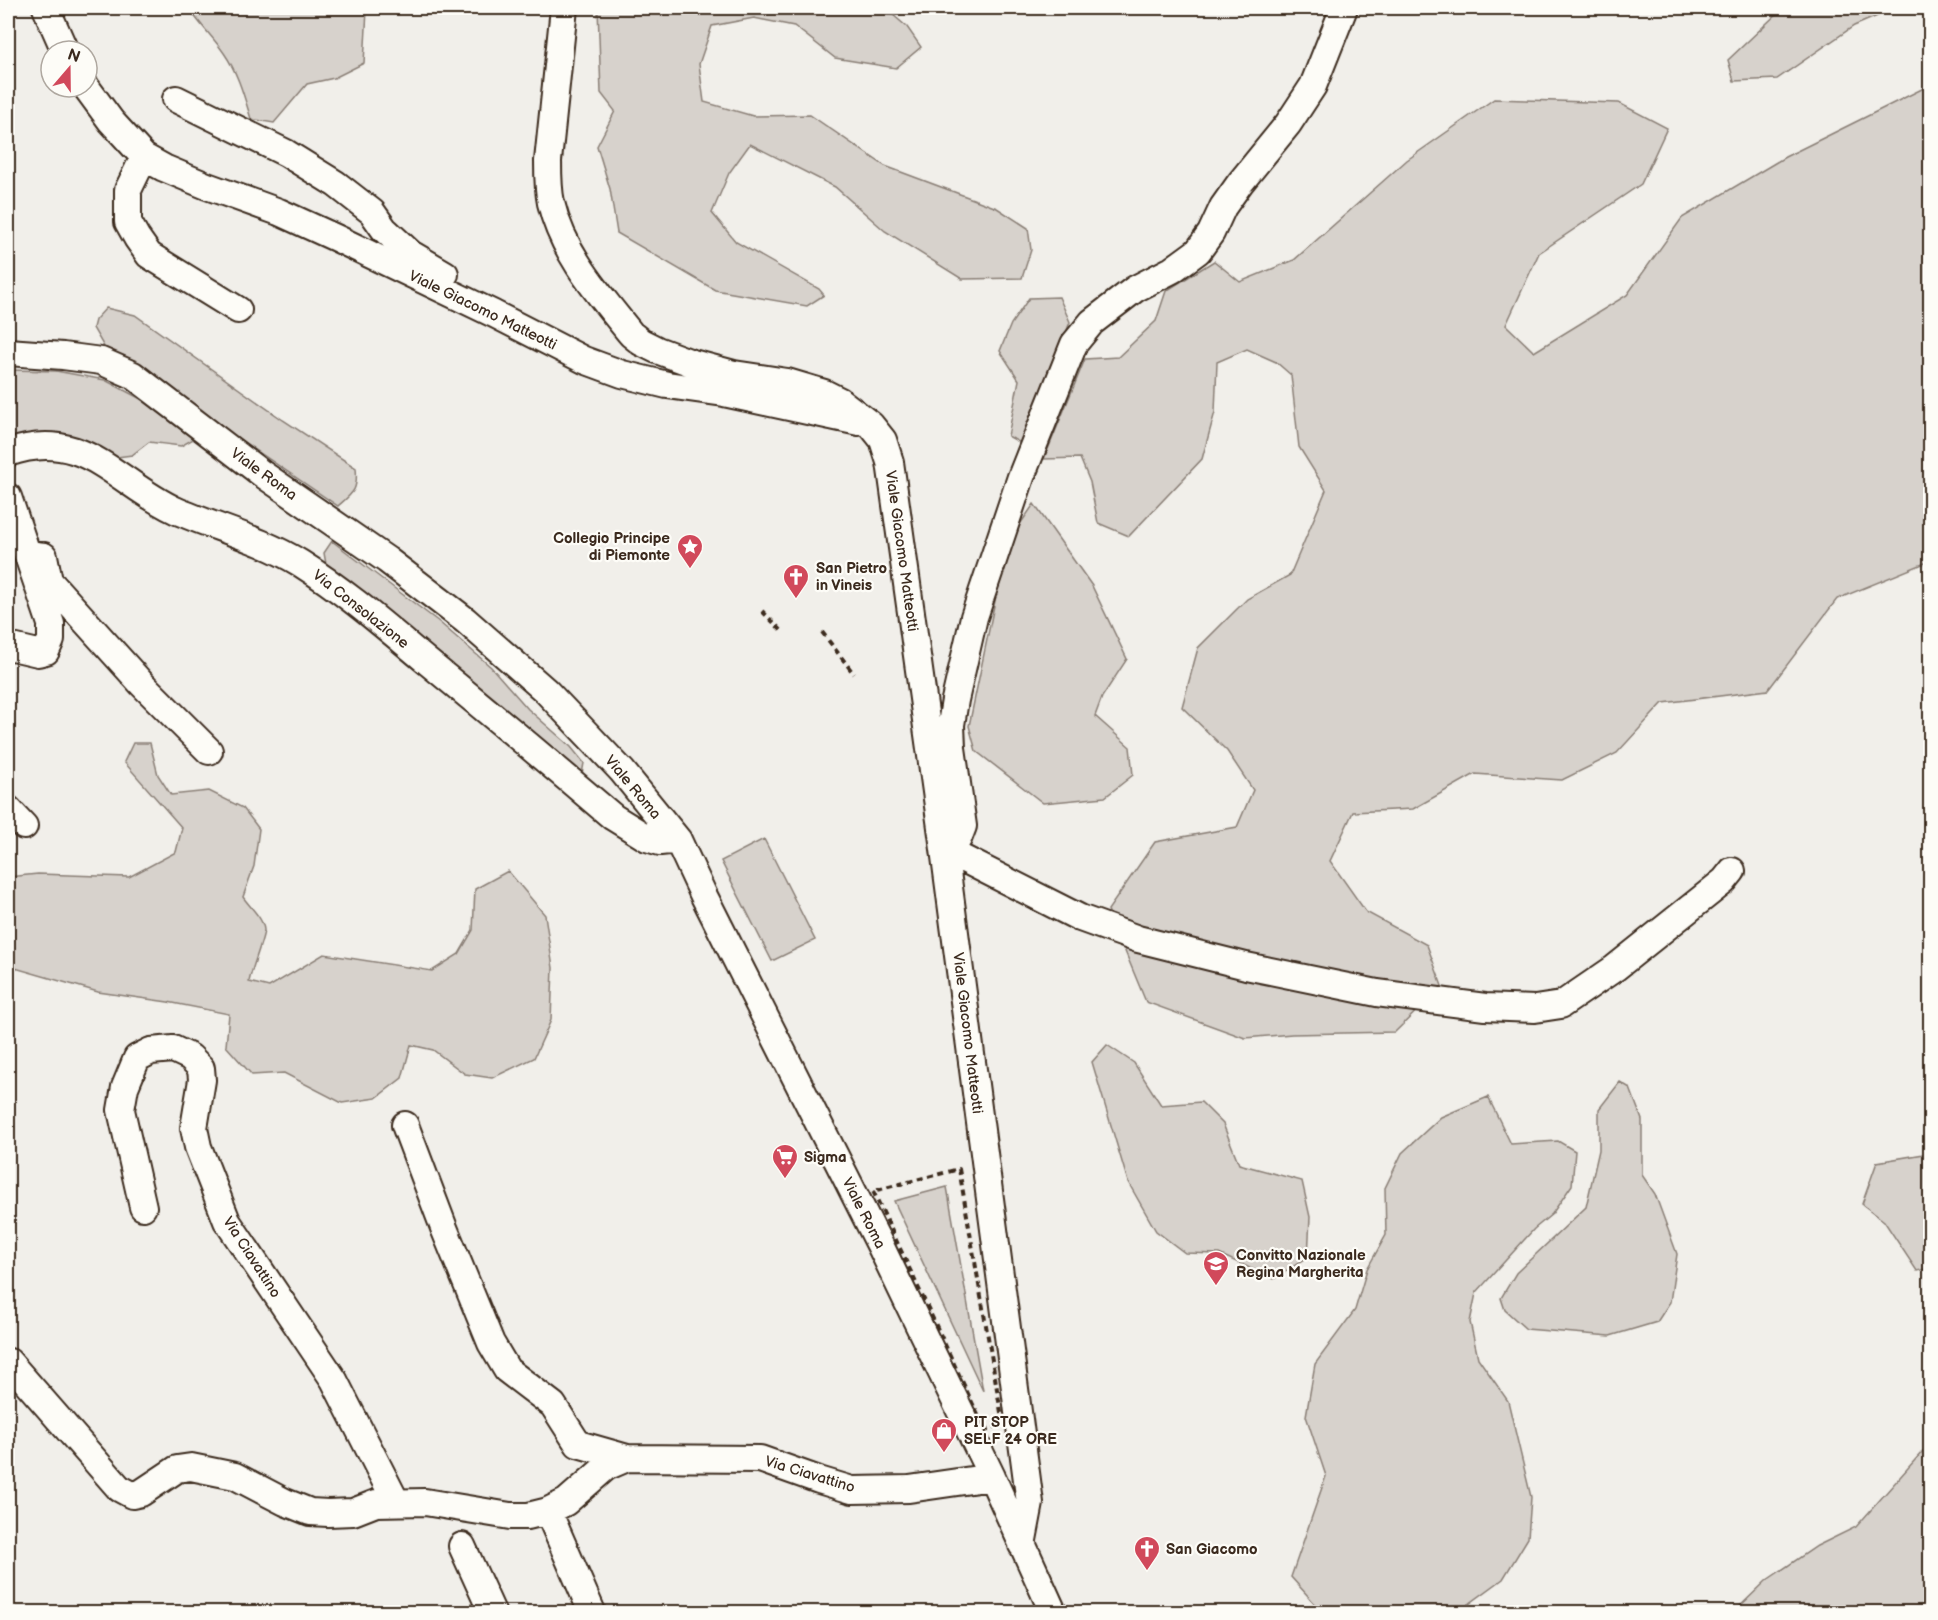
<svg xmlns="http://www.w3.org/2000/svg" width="1938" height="1620" font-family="'Balsamiq Sans',sans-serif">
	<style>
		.green { fill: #d7d2cc; stroke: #897e75; stroke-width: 1.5 }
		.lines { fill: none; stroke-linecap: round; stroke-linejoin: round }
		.minor-casing { stroke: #3b2a1e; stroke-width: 30 }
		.path { stroke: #3b2a1e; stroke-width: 4; stroke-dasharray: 6 4.5; stroke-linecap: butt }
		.minor { stroke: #fdfcf7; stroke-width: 26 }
		.labels { text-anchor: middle; stroke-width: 4.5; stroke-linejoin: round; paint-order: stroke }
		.street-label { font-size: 15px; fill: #3b2a1e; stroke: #fdfcf7 }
		.poi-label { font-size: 15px; font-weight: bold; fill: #3b2a1e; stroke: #fdfcf7; text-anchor: start }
	</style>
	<rect width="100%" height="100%" fill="#f1efea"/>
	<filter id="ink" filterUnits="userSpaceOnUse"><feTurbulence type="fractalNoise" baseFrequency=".0167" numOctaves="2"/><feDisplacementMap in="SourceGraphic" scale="12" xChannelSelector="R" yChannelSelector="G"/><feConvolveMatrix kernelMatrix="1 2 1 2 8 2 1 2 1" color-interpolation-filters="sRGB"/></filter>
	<g filter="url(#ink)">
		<path class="green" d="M189 8H369L367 10 364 63 334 78 307 84 274 123 251 119C244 96 238 73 224 53 213 37 199 24 189 8Z
			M598 8H885L907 27 921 47 896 68 835 58 794 26 754 18 712 26 699 64 704 102 753 116 810 115 885 166 997 208 1028 228 1031 250 1022 278 962 279 885 231 835 187 750 144 729 173 712 213 736 242 819 289 824 295 807 306 715 290 617 233 610 189 597 146 615 111 601 93Z
			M1783 8H1896L1854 26 1777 79 1734 81 1728 60Z
			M1930 85V565L1925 563 1837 599 1768 690 1663 703 1617 753 1562 780 1475 774 1413 809 1353 812 1330 861 1366 912 1427 945 1442 986 1395 1032 1292 1034 1245 1038 1146 1002 1108 910 1155 842 1237 827 1253 790 1227 751 1182 707 1198 648 1247 599 1290 575 1326 490 1299 447 1291 375 1276 362 1247 349 1217 362 1215 412 1202 459 1129 536 1098 523 1090 482 1080 458 1044 459 1085 359 1118 357 1156 321 1166 291 1214 261 1240 282 1294 260 1407 160 1494 99 1619 103 1667 128 1641 184 1539 253 1506 325 1534 352 1627 295 1682 218 1785 157Z
			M1059 297 1070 322 1024 445 1008 436 1019 380 1000 351 1011 324 1029 298Z
			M106 308 135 315 283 420 356 468C358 490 354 492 338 506L104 347 93 328 95 320Z
			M8 370 56 371 105 380 192 426 197 437 181 446 149 442 132 455 117 457 49 434 8 443Z
			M1034 504 1092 586 1127 659 1102 697 1095 716 1130 747 1133 775 1105 797 1043 803 976 751 969 726 1007 543Z
			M332 541 439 622 491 667 528 709 571 747 584 763 582 774 577 773 327 570 324 553Z
			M133 743H150L158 775 171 795 209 791 243 808 259 829 254 866 243 897C249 906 263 918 264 930 264 938 251 970 249 982L269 987 324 954 432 971 459 954 473 930 475 889 508 871 545 915 553 968 551 1020 534 1058 492 1078 465 1074 433 1050 411 1045 402 1078 376 1098 342 1103 284 1073 252 1075 226 1046 229 1014 168 1002 98 992 8 966V877L38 874 129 877 176 852 182 828 124 762Z
			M764 839 815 940 772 961 721 861Z
			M1107 1045 1134 1063 1161 1105 1201 1102 1223 1124 1239 1164 1302 1181 1310 1217 1308 1257 1274 1279 1219 1254 1185 1253 1156 1231 1128 1182 1092 1062Z
			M1620 1082 1630 1088 1642 1120V1175L1655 1194 1677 1254 1670 1302 1657 1322 1610 1336 1526 1329 1505 1310 1501 1298 1516 1273 1586 1207 1599 1150V1109Z
			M1488 1097 1511 1144 1558 1141 1575 1151 1572 1185 1552 1214 1534 1229 1476 1293 1470 1322 1478 1358 1508 1401 1531 1497 1528 1538 1503 1579 1462 1609 1453 1612H1316L1317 1606 1291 1577 1326 1476 1306 1416 1315 1364 1355 1310 1367 1269 1386 1235 1385 1188 1402 1153 1441 1117Z
			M1930 1153V1268L1917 1271 1884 1221 1862 1204 1877 1162Z
			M947 1187 983 1391 894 1201Z
			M1930 1443V1612H1734L1767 1580 1817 1546 1856 1527Z"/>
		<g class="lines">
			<defs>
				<path id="minor" d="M46 8 65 51
					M564 8 548 161C548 175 548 189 551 203 563 254 599 294 631 334L641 342 657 350 689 362 734 374 787 382 824 393 840 401 871 425 883 440 890 462 944 849 1030 1503 1022 1545
					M1344 8 1313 86 1288 124 1240 183 1223 207 1211 233 1198 251 1172 270 1135 289 1092 322 1074 344 1021 477 974 617 955 700 951 725 952 748 963 826 958 839 944 849 1080 918 1138 939 1246 966 1377 993 1485 1007 1535 1009 1561 1005 1615 968 1724 881 1732 871
					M86 87 111 121 144 157 164 168 207 186 279 212 336 238 494 314 584 360 622 374 667 385 724 393 859 422
					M176 99 286 153 336 184 372 212 384 229 411 254 445 274
					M144 157 128 190V222L137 238 149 255 238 310
					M8 352 63 356 101 361 133 375 261 473 387 560 465 620 546 691 622 771 678 840 704 896 881 1247 992 1477 1053 1612
					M8 453C83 426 115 482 175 510 216 528 261 539 300 563 346 592 387 628 429 663 490 713 552 765 613 817L647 838 660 842 678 840
					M8 497 51 624V640L46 651 38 653 8 646
					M27 554 44 556 49 581 142 684 209 751
					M8 809 24 826
					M405 1125 444 1228 491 1343 507 1370 553 1405 578 1444 627 1458
					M143 1207 121 1110 125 1087 137 1058 151 1051 173 1049 190 1057 201 1068 202 1080 194 1128 198 1147 227 1221 334 1380 396 1502
					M9 1362 119 1488 132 1495 141 1493 177 1469 191 1467 235 1476 285 1502 310 1512 328 1513 353 1512 376 1503 425 1502 510 1516H528L548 1511 566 1502 606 1467 627 1458 760 1459 819 1480 852 1490 909 1489 992 1477
					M548 1511 592 1612
					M462 1546 492 1612"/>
			</defs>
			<use href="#minor" class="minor-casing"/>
			<path class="path" d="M762 611 782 631
				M822 632 854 674
				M959 1169 1003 1424 985 1430 873 1191Z"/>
			<use href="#minor" class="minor"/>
		</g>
	</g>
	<defs>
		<symbol id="sight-pin" viewBox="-11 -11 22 30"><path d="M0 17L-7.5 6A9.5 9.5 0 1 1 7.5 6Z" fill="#d1495b" stroke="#fdfcf7"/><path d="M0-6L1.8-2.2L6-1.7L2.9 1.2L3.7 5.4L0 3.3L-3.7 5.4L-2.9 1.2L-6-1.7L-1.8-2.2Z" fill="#fff"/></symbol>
		<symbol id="church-pin" viewBox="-11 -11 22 30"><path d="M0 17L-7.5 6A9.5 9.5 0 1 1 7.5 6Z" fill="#d1495b" stroke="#fdfcf7"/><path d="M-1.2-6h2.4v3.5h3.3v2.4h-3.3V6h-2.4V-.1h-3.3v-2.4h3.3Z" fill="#fff"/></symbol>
		<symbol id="supermarket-pin" viewBox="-11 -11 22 30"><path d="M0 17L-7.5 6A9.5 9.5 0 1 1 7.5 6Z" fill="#d1495b" stroke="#fdfcf7"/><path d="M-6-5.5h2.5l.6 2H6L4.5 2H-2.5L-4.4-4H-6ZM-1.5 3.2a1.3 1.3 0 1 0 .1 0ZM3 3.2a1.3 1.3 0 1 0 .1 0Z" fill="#fff"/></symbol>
		<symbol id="school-pin" viewBox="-11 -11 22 30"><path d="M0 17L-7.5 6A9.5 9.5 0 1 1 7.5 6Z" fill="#d1495b" stroke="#fdfcf7"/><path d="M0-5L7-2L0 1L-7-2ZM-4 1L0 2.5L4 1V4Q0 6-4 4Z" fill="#fff"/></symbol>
		<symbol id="shop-pin" viewBox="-11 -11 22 30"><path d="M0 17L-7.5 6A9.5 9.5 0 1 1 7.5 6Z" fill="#d1495b" stroke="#fdfcf7"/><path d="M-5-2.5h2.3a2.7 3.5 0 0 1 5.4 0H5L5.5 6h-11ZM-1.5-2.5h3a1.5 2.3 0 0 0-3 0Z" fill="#fff"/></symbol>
	</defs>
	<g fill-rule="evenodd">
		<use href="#sight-pin" x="675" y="532" width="30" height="40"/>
		<use href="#church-pin" x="781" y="562" width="30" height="40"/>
		<use href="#supermarket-pin" x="770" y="1142" width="30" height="40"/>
		<use href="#school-pin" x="1201" y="1249" width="30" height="40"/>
		<use href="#shop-pin" x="929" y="1416" width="30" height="40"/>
		<use href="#church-pin" x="1132" y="1534" width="30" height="40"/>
	</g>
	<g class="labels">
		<g class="street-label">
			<text transform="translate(483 310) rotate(26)" y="5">Viale Giacomo Matteotti</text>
			<text transform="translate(264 474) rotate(36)" y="5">Viale Roma</text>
			<text transform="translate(902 551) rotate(82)" y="5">Viale Giacomo Matteotti</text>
			<text transform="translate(361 609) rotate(38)" y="5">Via Consolazione</text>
			<text transform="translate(633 787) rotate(50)" y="5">Viale Roma</text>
			<text transform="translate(968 1033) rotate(83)" y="5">Viale Giacomo Matteotti</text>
			<text transform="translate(864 1213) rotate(63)" y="5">Viale Roma</text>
			<text transform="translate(252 1257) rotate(57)" y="5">Via Ciavattino</text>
			<text transform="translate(810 1474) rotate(17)" y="5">Via Ciavattino</text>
		</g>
		<g class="poi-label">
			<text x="670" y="543" text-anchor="end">Collegio Principe<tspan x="670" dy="17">di Piemonte</tspan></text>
			<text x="816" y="573">San Pietro<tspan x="816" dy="17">in Vineis</tspan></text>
			<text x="804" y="1162">Sigma</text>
			<text x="1236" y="1260">Convitto Nazionale<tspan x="1236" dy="17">Regina Margherita</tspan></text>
			<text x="964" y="1427">PIT STOP<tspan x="964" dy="17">SELF 24 ORE</tspan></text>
			<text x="1166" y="1554">San Giacomo</text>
		</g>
	</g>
	<rect width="1938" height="1620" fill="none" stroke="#fdfcf7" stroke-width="30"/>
	<rect x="15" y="15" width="1908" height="1590" fill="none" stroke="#3b2a1e" stroke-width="2" filter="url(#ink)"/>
	<g transform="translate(69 69) rotate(20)"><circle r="28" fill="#fdfcf7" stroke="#afa8a0" stroke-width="1.5"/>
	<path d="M0-4.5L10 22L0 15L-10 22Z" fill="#d1495b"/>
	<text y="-9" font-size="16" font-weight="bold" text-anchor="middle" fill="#3b2a1e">N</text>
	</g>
</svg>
